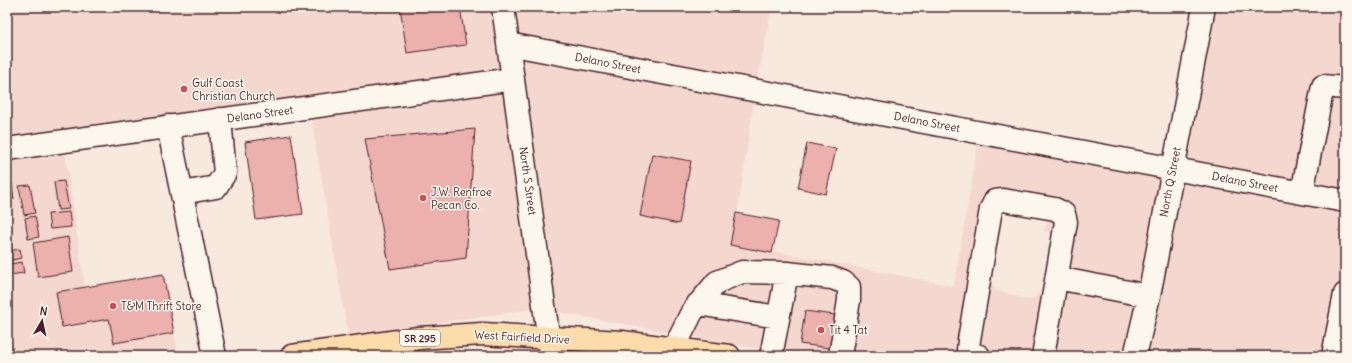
<svg xmlns="http://www.w3.org/2000/svg" width="1352" height="363" font-family="Delius,sans-serif">
	<style>
		.built { fill: #f4d8d0; fill-rule: evenodd }
		.building { fill: #ecb1ad; stroke: #4a1f2b }
		.lines { fill: none; stroke-linecap: round; stroke-linejoin: round }
		.minor-casing { stroke: #4a1f2b; stroke-width: 25 }
		.major-casing { stroke: #4a1f2b; stroke-width: 25 }
		.minor { stroke: #fbf7ec; stroke-width: 22 }
		.major { stroke: #fddcac; stroke-width: 22 }
		.poi-dot { fill: #d1495b; stroke: #fbf7ec; stroke-width: 1.5 }
		.labels { text-anchor: middle; stroke-width: 3; stroke-linejoin: round; paint-order: stroke }
		.shield { fill: #fbf7ec; stroke: #7f6065; stroke-width: 1 }
		.shield-label { font-size: 10px; font-weight: bold; fill: #4a1f2b }
		.street-label { font-size: 11px; fill: #4a1f2b; stroke: #fbf7ec }
		.poi-label { font-size: 11px; fill: #4a1f2b; stroke: #fbf7ec; text-anchor: start }
	</style>
	<rect width="100%" height="100%" fill="#f8e9df"/>
	<filter id="ink" filterUnits="userSpaceOnUse"><feTurbulence type="fractalNoise" baseFrequency=".025" numOctaves="2"/><feDisplacementMap in="SourceGraphic" scale="8" xChannelSelector="R" yChannelSelector="G"/><feConvolveMatrix kernelMatrix="1 2 1 2 8 2 1 2 1" color-interpolation-filters="sRGB"/></filter>
	<g filter="url(#ink)">
		<path class="built" d="M7 7H493L498 44 497 53 500 54 502 69 7 137Z
			M513 7H772L758 79 517 34Z
			M1214 7H1345V189L1185 159Z
			M520 58 754 102 733 243 954 286 978 143 1161 177 1127 356H798L556 312ZM1017 189 1045 199 1050 211 1044 231 1053 234 1057 247 1040 293 1030 300 995 290 990 279 1006 196Z
			M505 91 535 309 348 336 311 118Z
			M65 152 85 287 166 276 178 356H7V160Z
			M1181 181 1345 212V356H1147Z"/>
		<path class="building" d="M400 7H460L466 45 407 53Z
			M475 129 466 258 390 269 365 139Z
			M291 135 303 214 256 220 245 142Z
			M807 143 836 149 826 194 798 188Z
			M652 154 691 161 679 224 640 216Z
			M64 181 69 209 58 210 54 182Z
			M12 184 14 199 7 200V185Z
			M30 185 35 213 24 215 19 186Z
			M69 212 71 227 50 229 48 214Z
			M736 213 779 221 772 253 730 245Z
			M35 216 39 237 28 239 25 218Z
			M68 237 73 272 38 277 33 243Z
			M20 249 22 258 7 261V251Z
			M22 262 24 273 10 275 8 264Z
			M163 274 174 333 114 343 109 319 62 327 56 292Z
			M805 311 842 316 837 349 800 344Z"/>
		<g class="lines">
			<defs>
				<path id="minor" d="M503 7 551 356
					M508 44 1345 201
					M168 126 215 356
					M7 149 513 79
					M182 193 216 187 225 173 220 119
					M1302 193 1323 86 1345 88
					M1057 278 1149 296
					M698 304 778 317
					M674 348 692 312 717 282 742 272 787 273 832 278 843 282 849 287V300L840 356
					M771 356 787 273
					M979 356 972 355 968 350 969 340 991 209 995 201 1003 200 1055 209 1064 214 1066 222 1043 356
					M1135 356 1149 296 1204 7
					M1333 356 1345 294"/>
				<path id="major" d="M292 356 419 338 482 334 622 342 729 356"/>
			</defs>
			<use href="#minor" class="minor-casing"/>
			<use href="#major" class="major-casing"/>
			<use href="#minor" class="minor"/>
			<use href="#major" class="major"/>
		</g>
	</g>
	<g class="poi-dot">
		<circle cx="184" cy="89" r="4"/>
		<circle cx="423" cy="198" r="4"/>
		<circle cx="113" cy="306" r="4"/>
		<circle cx="821" cy="330" r="4"/>
	</g>
	<g class="labels">
		<rect class="shield" x="400" y="330" width="40" height="16" rx="3"/>
		<g class="shield-label">
			<text x="420" y="342">SR 295</text>
		</g>
		<g class="street-label">
			<text transform="translate(608 63) rotate(11)" y="4">Delano Street</text>
			<text transform="translate(260 114) rotate(-8)" y="4">Delano Street</text>
			<text transform="translate(927 122) rotate(11)" y="4">Delano Street</text>
			<text transform="translate(528 181) rotate(82)" y="4">North S Street</text>
			<text transform="translate(1170 182) rotate(-79)" y="4">North Q Street</text>
			<text transform="translate(1245 182) rotate(11)" y="4">Delano Street</text>
			<text transform="translate(522 337) rotate(3)" y="4">West Fairfield Drive</text>
		</g>
		<g class="poi-label">
			<text x="192" y="87">Gulf Coast<tspan x="192" dy="13">Christian Church</tspan></text>
			<text x="431" y="196">J.W. Renfroe<tspan x="431" dy="13">Pecan Co.</tspan></text>
			<text x="121" y="310">T&amp;M Thrift Store</text>
			<text x="829" y="334">Tit 4 Tat</text>
		</g>
	</g>
	<rect width="1352" height="363" fill="none" stroke="#fbf7ec" stroke-width="24"/>
	<rect x="12" y="12" width="1328" height="339" fill="none" stroke="#4a1f2b" stroke-width="1.5" filter="url(#ink)"/>
	<g transform="translate(42 321) rotate(9)" stroke="#fbf7ec" stroke-width="3" paint-order="stroke">
	<path d="M0-3L7 15L0 10L-7 15Z" fill="#4a1f2b"/>
	<text y="-6" font-size="11" font-weight="bold" text-anchor="middle" fill="#4a1f2b">N</text>
	</g>
</svg>
